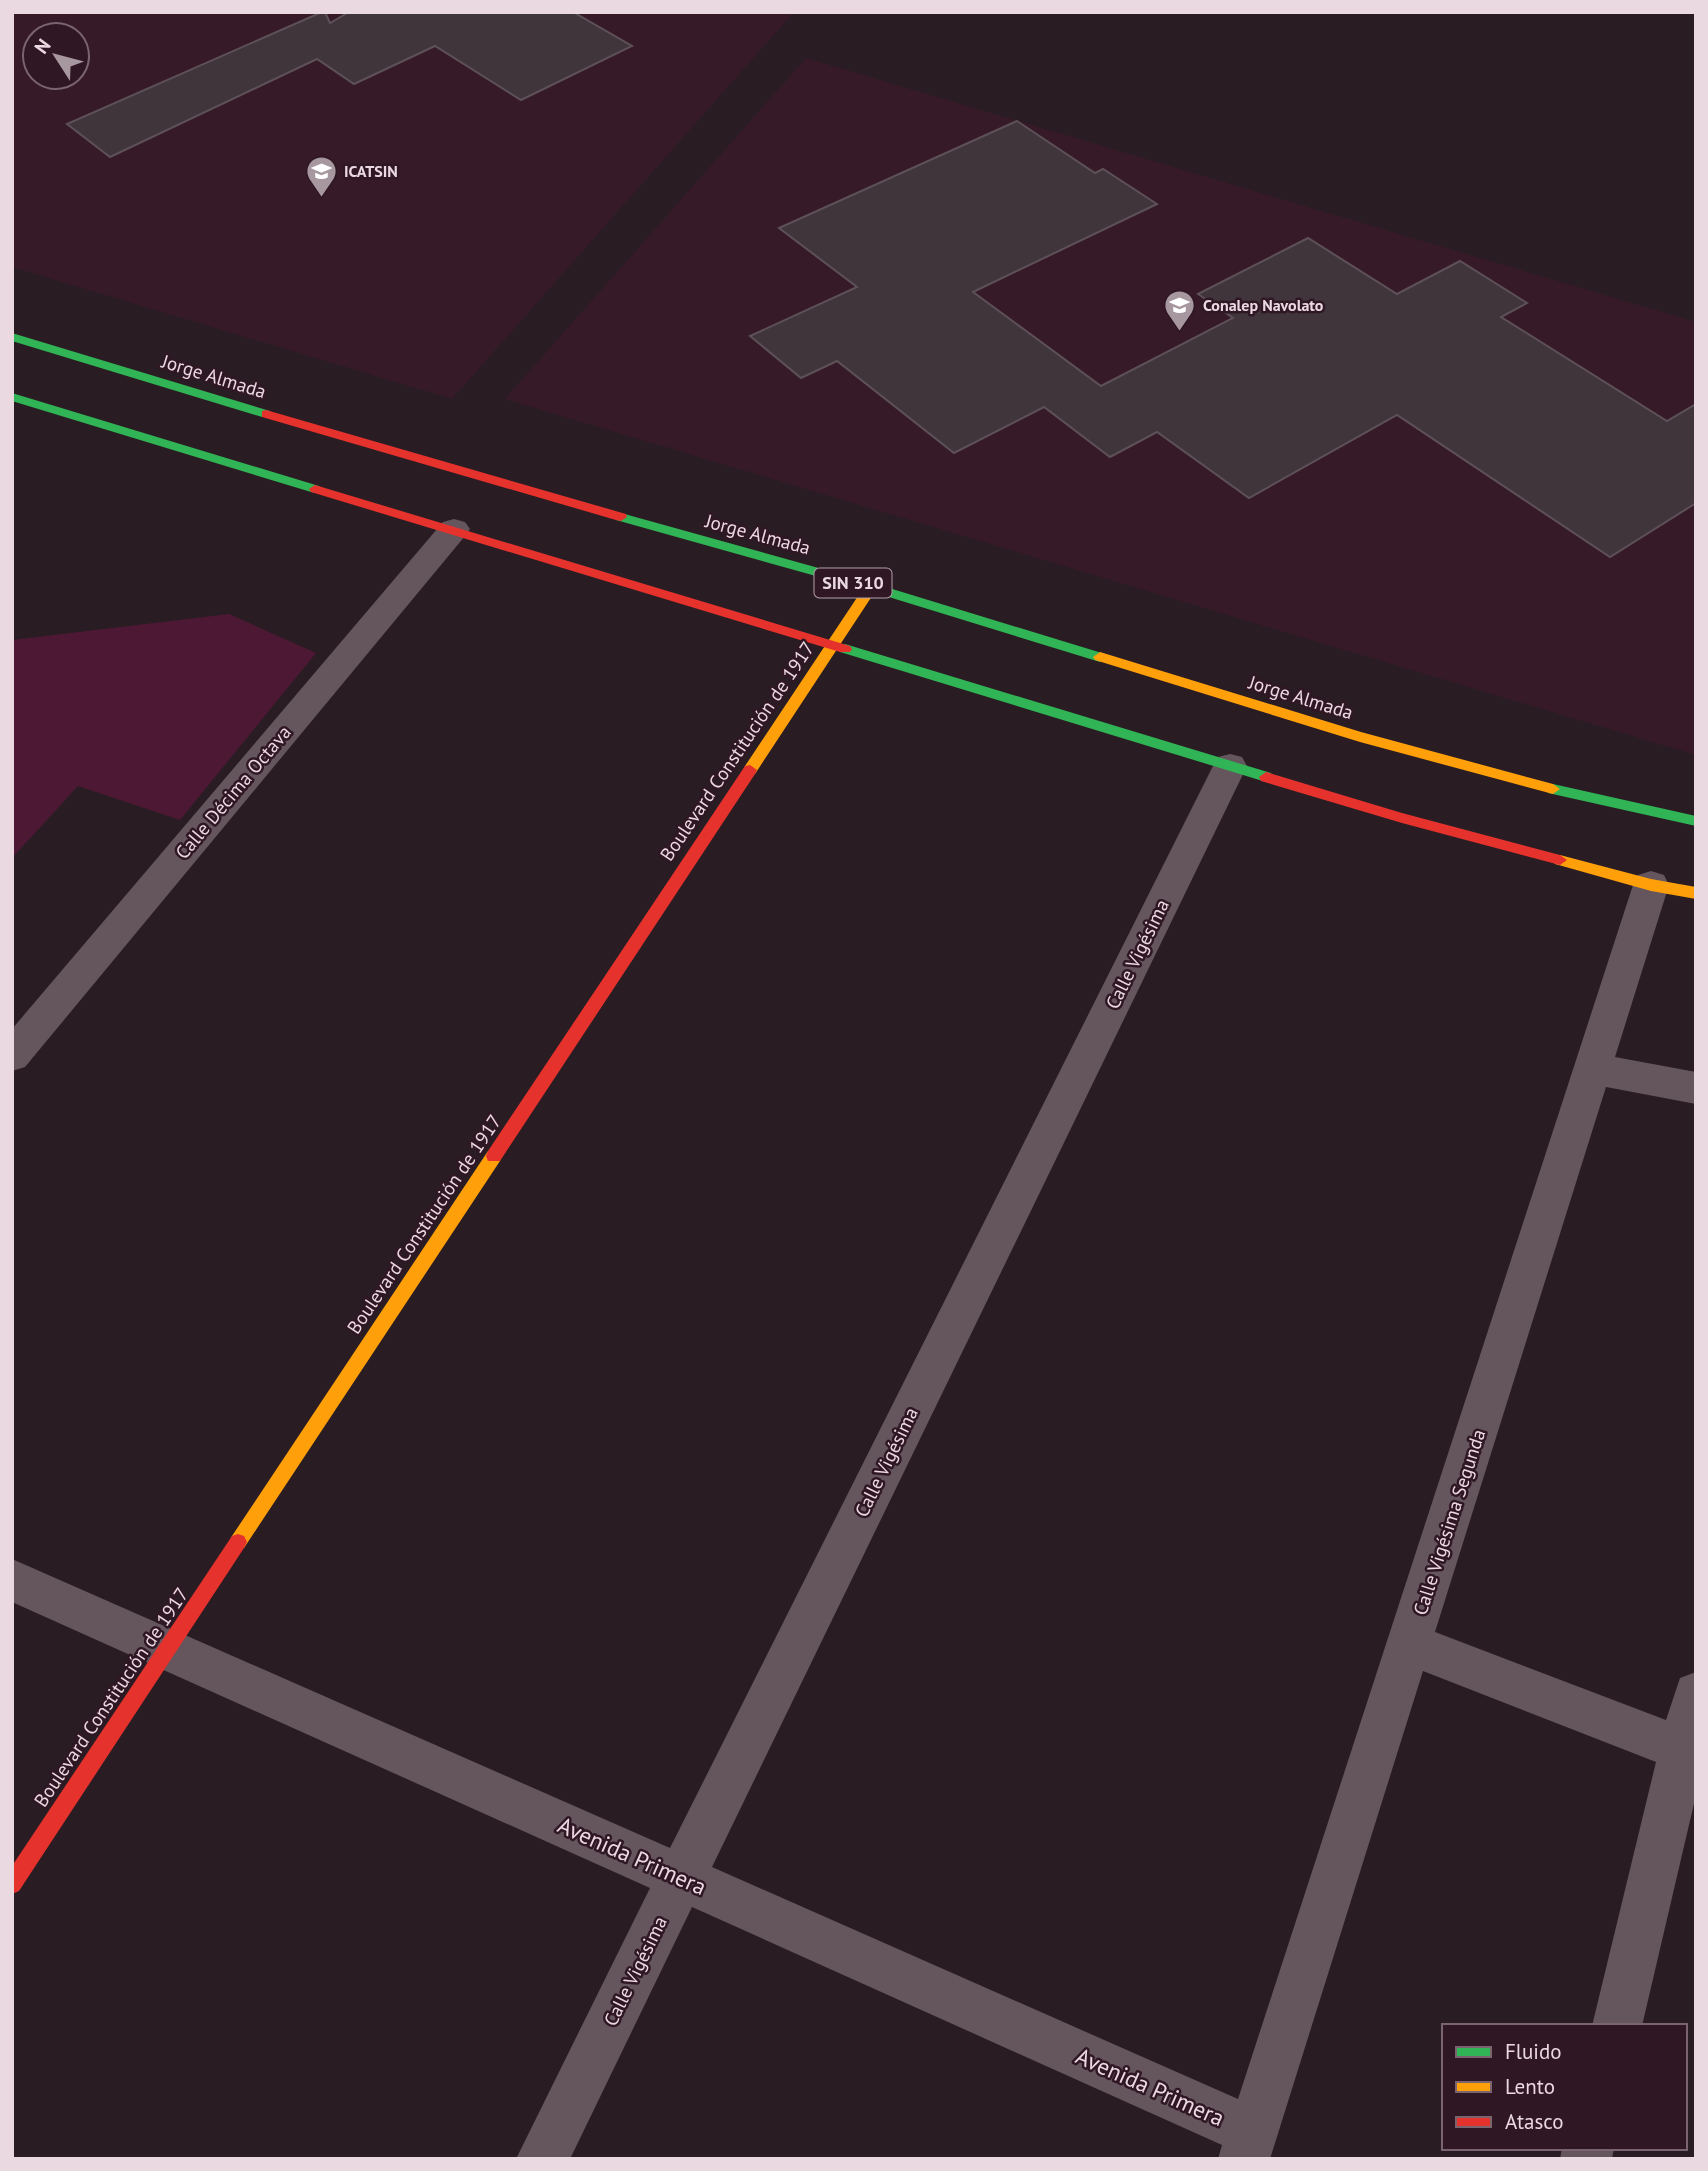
<svg xmlns="http://www.w3.org/2000/svg" width="1708" height="2171" font-family="'PT Sans',sans-serif">
	<style>
		.built { fill: #361a28; fill-rule: evenodd }
		.green { fill: #4c1834 }
		.building { fill: #40353a; stroke: #5d5157; stroke-width: 2 }
		.lines { fill: none; stroke-linecap: round; stroke-linejoin: round }
		.street { fill: #65555d; fill-rule: evenodd }
		.fast { fill: #30b455; fill-rule: evenodd }
		.slow { fill: #ff9f0a; fill-rule: evenodd }
		.jam { fill: #e5322d; fill-rule: evenodd }
		.labels { text-anchor: middle; stroke-width: 5; stroke-linejoin: round; paint-order: stroke }
		.far-poi-label { font-size: 16px; font-weight: bold; fill: #ebd9e1; stroke: #2f1723; text-anchor: start }
		.shield { fill: #2f1723; stroke: #b39fa8; stroke-width: 2 }
		.shield-label { font-size: 18px; font-weight: bold; fill: #ebd9e1 }
		.street-label { font-size: 19px; fill: #ebd9e1; stroke: #2f1723 }
		.near-street-label { font-size: 23px; fill: #ebd9e1; stroke: #2f1723 }
	</style>
	<rect width="100%" height="100%" fill="#291d23"/>
	<path class="built" d="M12 12H794L452 399 12 267ZM35 35H77V77H35Z
		M806 58 1696 322V755L505 399Z"/>
	<path class="green" d="M229 614 316 653 180 820 78 786 12 858V640Z"/>
	<path class="building" d="M322 12H325L330 23 349 12H573L632 46 521 100 435 46 354 84 317 59 110 157 67 124Z
		M1017 121 1095 173 1103 169 1157 204 973 292 1101 386 1233 318 1198 294 1308 238 1397 294 1460 261 1527 303 1501 317 1667 421 1696 404V503L1610 557 1397 415 1249 498 1157 432 1110 457 1044 407 954 453 837 361 801 378 750 336 857 287 779 228Z"/>
	<g class="lines">
		<path class="street" d="M454 519 465 522 470 529 465 536 25 1067 12 1071V1029L443 522Z
			M1230 754 1242 757 1247 766 712 1867 1238 2099 1633 885 1638 875 1651 871 1664 875 1669 885 1615 1057 1696 1072V1104L1606 1087 1435 1632 1666 1720 1680 1678 1696 1672V1795L1642 2026H1592L1656 1762 1423 1671 1270 2159H1218L1222 2145 692 1907 570 2159H516L650 1888 12 1602V1559L670 1848 1213 766 1218 757Z
			M1562 2148H1614L1612 2159H1560Z"/>
		<path class="fast" d="M12 333 270 411 272 414 270 417H262L12 341Z
			M12 393 319 486 321 489 315 493 311 492 12 401Z
			M621 513 876 584 1105 654 1107 657 1100 662 866 590 616 520V514Z
			M845 644 1271 773 1273 777 1266 782 840 652 838 649Z
			M1553 784 1696 816V826L1548 793 1546 789 1548 785Z"/>
		<path class="slow" d="M871 583 878 587 755 774H745L743 770 745 766 866 584Z
			M1100 652 1361 732 1553 784 1560 789 1553 794 1360 742 1095 660 1093 657Z
			M1560 855 1651 879 1696 887V899L1651 891 1555 864 1553 860 1555 856Z
			M494 1149 500 1151 502 1156 500 1161 244 1548 238 1550 232 1548 229 1542 232 1536 488 1151Z"/>
		<path class="jam" d="M266 410 626 514 627 517 621 521 616 520 262 417V411Z
			M315 485 850 646 852 649 850 652H840L311 492 309 489Z
			M750 765 757 770 755 774 500 1161H488L486 1156 488 1151 745 766Z
			M1266 772 1402 813 1560 855 1567 860 1560 865 1402 823 1261 781 1259 777Z
			M238 1534 244 1536 247 1542 244 1548 19 1891 12 1894V1866L232 1536Z"/>
	</g>
	<defs>
		<symbol id="university-pin" viewBox="-11 -11 22 30"><path d="M0 17L-7.5 6A9.5 9.5 0 1 1 7.5 6Z" fill="#a7979e" stroke="#2f1723"/><path d="M0-5L7-2L0 1L-7-2ZM-4 1L0 2.5L4 1V4Q0 6-4 4Z" fill="#fff"/></symbol>
		<symbol id="school-pin" viewBox="-11 -11 22 30"><path d="M0 17L-7.5 6A9.5 9.5 0 1 1 7.5 6Z" fill="#a7979e" stroke="#2f1723"/><path d="M0-5L7-2L0 1L-7-2ZM-4 1L0 2.5L4 1V4Q0 6-4 4Z" fill="#fff"/></symbol>
	</defs>
	<g fill-rule="evenodd">
		<use href="#university-pin" x="304" y="154" width="35" height="47"/>
		<use href="#school-pin" x="1162" y="288" width="35" height="47"/>
	</g>
	<g class="labels">
		<g class="far-poi-label">
			<text x="344" y="177">ICATSIN</text>
			<text x="1203" y="311">Conalep Navolato</text>
		</g>
		<rect class="shield" x="814.5" y="568.5" width="77" height="29" rx="5"/>
		<g class="shield-label">
			<text x="853" y="589">SIN 310</text>
		</g>
		<g class="street-label">
			<text transform="translate(214 376) rotate(17)" y="7">Jorge Almada</text>
			<text transform="translate(758 534) rotate(15)" y="7">Jorge Almada</text>
			<text transform="translate(1301 697) rotate(17)" y="7">Jorge Almada</text>
			<text transform="translate(737 751) rotate(-56)" y="7">Boulevard Constitución de 1917</text>
			<text transform="translate(233 792) rotate(-50)" y="7">Calle Décima Octava</text>
			<text transform="translate(1137 954) rotate(-64)" y="7">Calle Vigésima</text>
			<text transform="translate(424 1224) rotate(-56)" y="7">Boulevard Constitución de 1917</text>
			<text transform="translate(886 1462) rotate(-64)" y="7">Calle Vigésima</text>
			<text transform="translate(1449 1522) rotate(-72)" y="7">Calle Vigésima Segunda</text>
			<text transform="translate(111 1697) rotate(-56)" y="7">Boulevard Constitución de 1917</text>
			<text transform="translate(635 1971) rotate(-64)" y="7">Calle Vigésima</text>
		</g>
		<g class="near-street-label">
			<text transform="translate(632 1856) rotate(24)" y="8">Avenida Primera</text>
			<text transform="translate(1150 2087) rotate(24)" y="8">Avenida Primera</text>
		</g>
	</g>
	<rect width="1708" height="2171" fill="none" stroke="#ebd9e1" stroke-width="28"/>
	<rect x="1442" y="2024" width="245" height="126" fill="#2f1723" stroke="#7a656f" stroke-width="2"/>
	<rect x="1456" y="2047" width="35" height="10" fill="#30b455" stroke="#7a656f" stroke-width="2"/>
	<text x="1505" y="2059" font-size="21" fill="#ebd9e1">Fluido</text>
	<rect x="1456" y="2082" width="35" height="10" fill="#ff9f0a" stroke="#7a656f" stroke-width="2"/>
	<text x="1505" y="2094" font-size="21" fill="#ebd9e1">Lento</text>
	<rect x="1456" y="2117" width="35" height="10" fill="#e5322d" stroke="#7a656f" stroke-width="2"/>
	<text x="1505" y="2129" font-size="21" fill="#ebd9e1">Atasco</text>
	<g transform="translate(56 56) rotate(306)"><circle r="33" fill="#2f1723" stroke="#7a656f" stroke-width="2"/>
	<path d="M0-5L12 26L0 18L-12 26Z" fill="#a7979e"/>
	<text y="-10" font-size="19" font-weight="bold" text-anchor="middle" fill="#ebd9e1">N</text>
	</g>
</svg>
